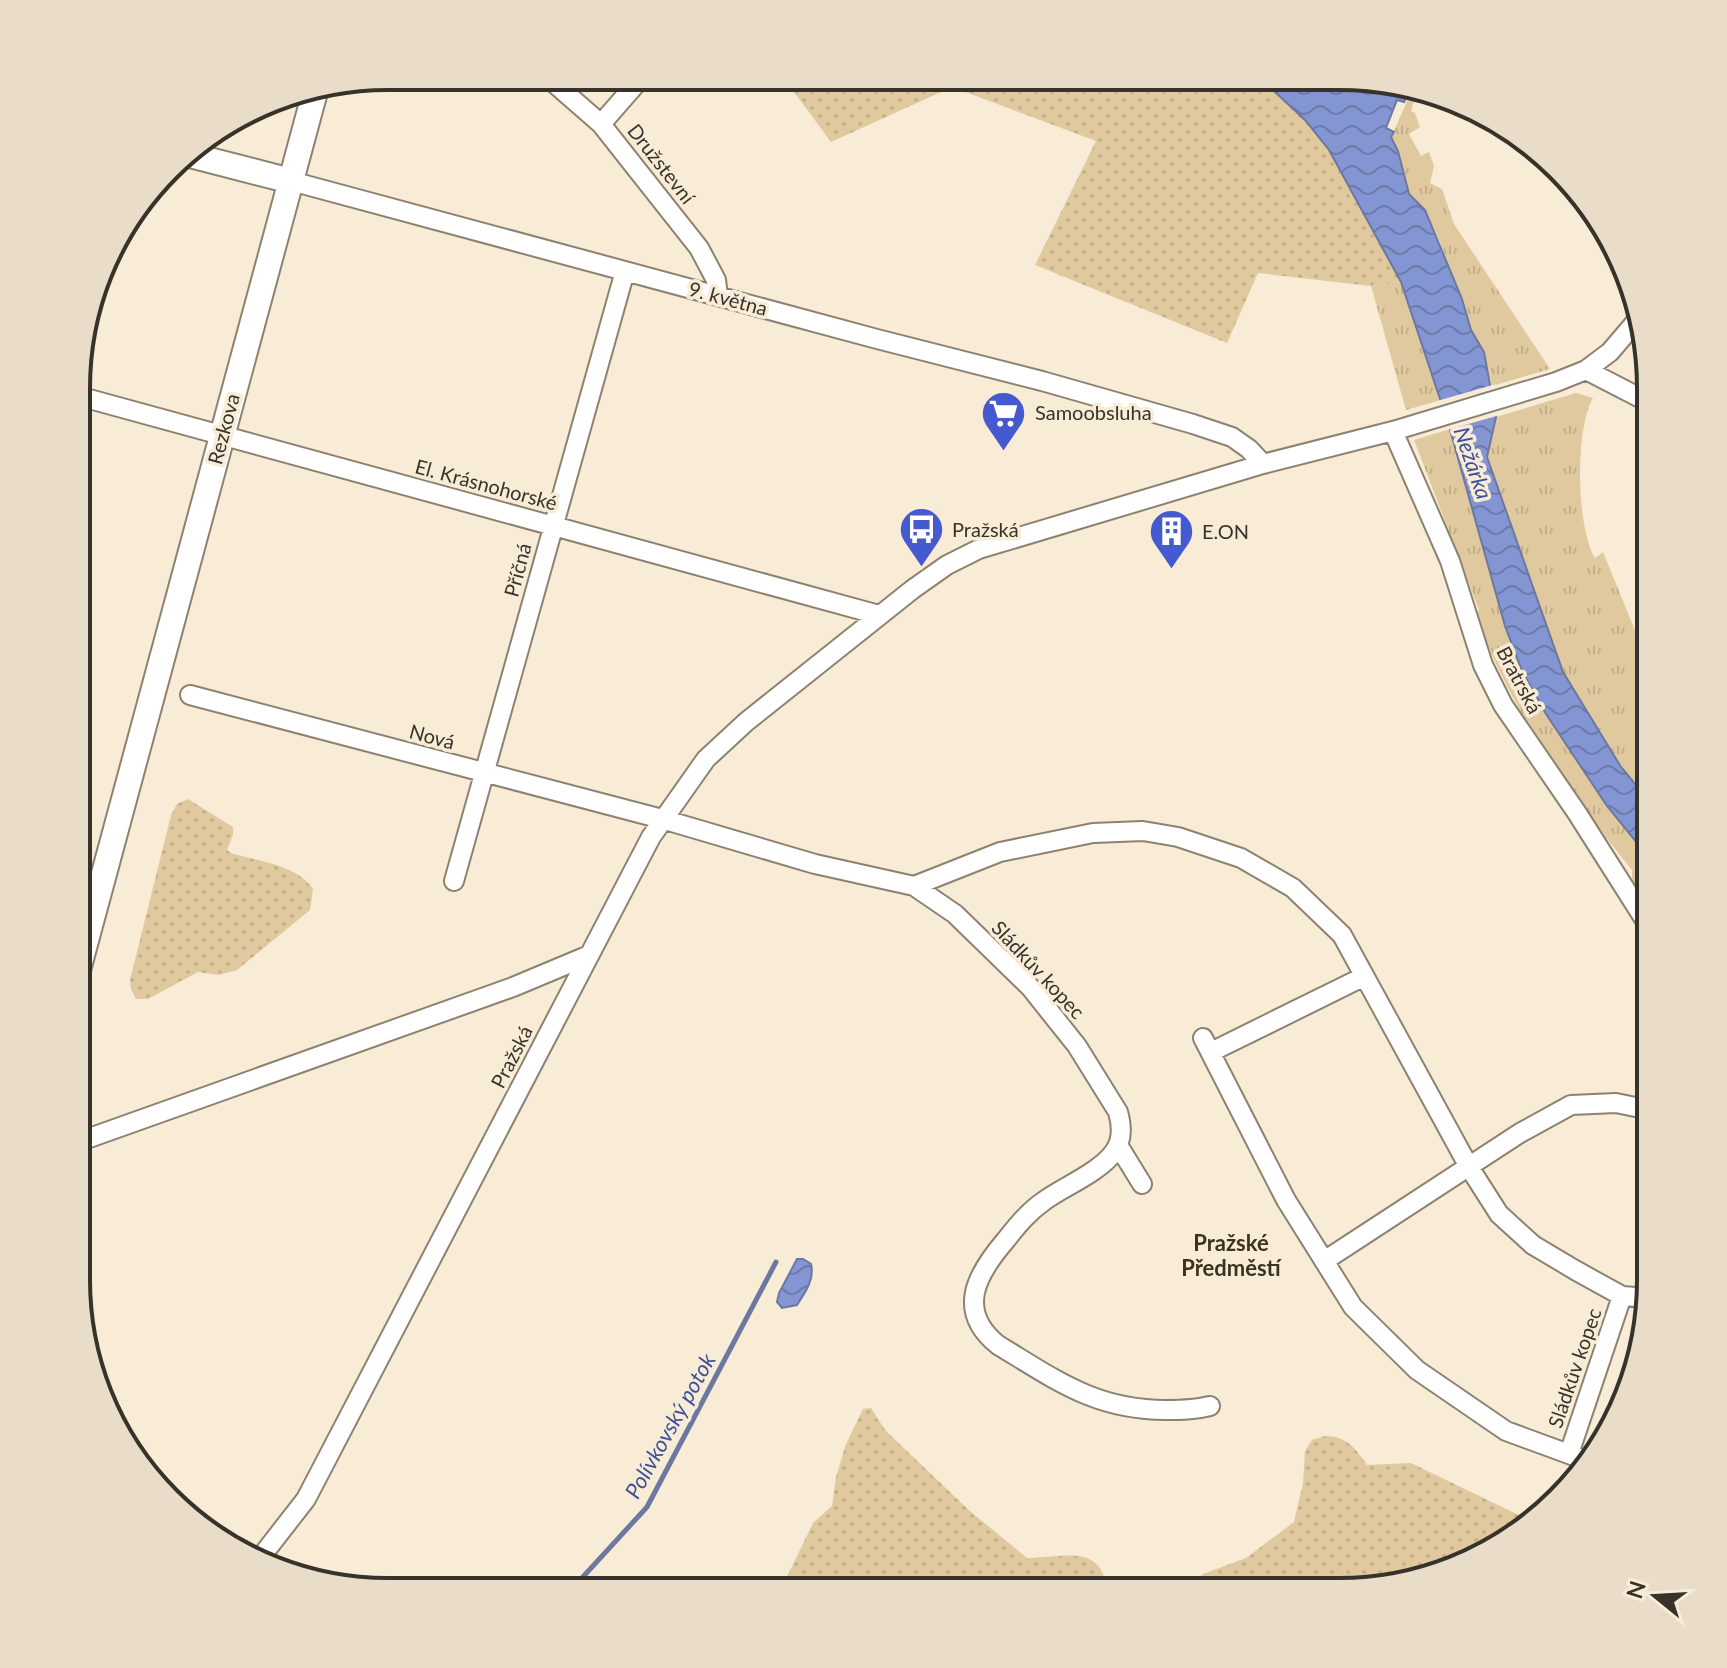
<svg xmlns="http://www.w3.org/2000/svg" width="1727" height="1668" font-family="Lato,sans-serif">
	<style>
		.grass { fill: url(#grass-dots) }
		.park { fill: url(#park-tufts) }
		.water { fill: url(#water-waves); stroke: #6c78a0; stroke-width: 2 }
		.pier { fill: #f8ecd7 }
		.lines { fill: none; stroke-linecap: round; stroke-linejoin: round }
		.stream { stroke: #6c78a0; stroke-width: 5 }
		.minor-casing { stroke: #8d8270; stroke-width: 22 }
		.major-casing { stroke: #8d8270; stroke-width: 28 }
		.minor { stroke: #fff; stroke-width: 18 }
		.major { stroke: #fff; stroke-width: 24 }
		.labels { text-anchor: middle; stroke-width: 7; stroke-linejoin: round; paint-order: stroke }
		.street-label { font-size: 20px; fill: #37332b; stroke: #f8ecd7 }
		.poi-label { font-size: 20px; fill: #37332b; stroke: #f8ecd7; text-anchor: start }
		.water-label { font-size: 22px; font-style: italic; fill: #3f509b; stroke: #f8ecd7 }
		.neighbourhood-label { font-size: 22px; font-weight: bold; fill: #3b3222; stroke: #f8ecd7 }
		.rim { fill: none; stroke: #37332b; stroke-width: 4 }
	</style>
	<defs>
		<pattern id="grass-dots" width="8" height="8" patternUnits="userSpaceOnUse" patternTransform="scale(2)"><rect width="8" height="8" fill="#e0c99e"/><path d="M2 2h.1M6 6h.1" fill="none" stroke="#c1ad88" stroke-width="1.8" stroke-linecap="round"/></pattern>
		<pattern id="park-tufts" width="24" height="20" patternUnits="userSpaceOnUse" patternTransform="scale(2)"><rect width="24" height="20" fill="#e0c99e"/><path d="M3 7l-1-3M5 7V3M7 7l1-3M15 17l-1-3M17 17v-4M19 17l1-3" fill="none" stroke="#c1ad88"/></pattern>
		<pattern id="water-waves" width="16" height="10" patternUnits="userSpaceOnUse" patternTransform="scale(2)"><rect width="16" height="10" fill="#8395d2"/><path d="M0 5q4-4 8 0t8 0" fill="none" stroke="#6c7aab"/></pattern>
	</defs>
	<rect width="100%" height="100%" fill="#f8ecd7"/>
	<path class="grass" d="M783 77 1289 78 1275 92 1305 120 1329 150 1401 282 1371 286 1258 273 1227 343 1035 265 1096 141 952 87 831 142Z
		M188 799 233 827V835L227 850 231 853C257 861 298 865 313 889L310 910 237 970 219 975 198 972 148 999H136L131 989 130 980 171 815 177 804Z
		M871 1408 885 1430 912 1456 971 1512 1027 1558C1064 1558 1102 1542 1107 1591H780L813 1523 832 1506 836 1477 846 1444 863 1409Z
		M1325 1436C1347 1436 1355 1448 1367 1465L1411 1463 1533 1522 1529 1527 1458 1568 1359 1591H1186L1203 1574 1246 1558 1294 1522 1303 1483 1305 1451 1312 1440Z"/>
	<path class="park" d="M1409 89 1417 91 1411 111 1415 113 1420 127 1409 134 1421 156 1429 152 1434 166 1430 183 1442 189 1454 224 1550 369 1492 386 1484 352 1471 330 1440 242 1425 210 1409 194 1398 151 1391 137 1406 104Z
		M1401 282 1441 400 1406 410 1371 286Z
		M1576 393 1593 398C1575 429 1576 527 1595 558L1603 552 1650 667V802L1621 767 1563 672 1487 457 1496 417Z
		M1450 429 1505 626 1522 671 1546 714 1607 806 1650 859V908L1632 881V870C1568 791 1511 710 1475 614L1479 610 1414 440Z"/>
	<path class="water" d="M1289 78 1380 79 1409 89 1404 102 1397 100 1386 128 1394 132 1391 137 1398 151 1409 194 1425 210 1462 299 1471 330 1484 352 1496 417 1487 457 1563 672 1621 767 1650 802V859L1607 806 1546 714 1522 671 1505 626 1449 426 1401 282 1329 150 1305 120 1275 92Z
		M797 1259H803L811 1264C815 1279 805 1293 797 1305L782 1308 777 1302 779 1293Z"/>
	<path class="pier" d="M1496 384 1500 415 1447 430 1437 401Z"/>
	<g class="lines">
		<path class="stream" d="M570 1591 647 1507 776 1262"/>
		<defs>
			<path id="minor" d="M546 76 601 124 699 248 716 280 718 296
				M601 124 642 77
				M291 181 877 339 1042 381 1193 424 1232 437 1249 449 1263 464
				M1586 370 1650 403
				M82 397 879 615
				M1393 431 1450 561 1483 665 1503 705 1577 813 1650 928
				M190 695 662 819 815 864 914 886 955 914 1030 987 1077 1046 1118 1112C1122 1126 1123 1140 1114 1152 1100 1172 1063 1187 1044 1201 1028 1212 1017 1226 1005 1241 976 1275 956 1311 998 1345 1056 1380 1095 1410 1166 1410 1181 1410 1195 1410 1210 1406
				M454 881 625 271
				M914 886 1000 852 1093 833 1143 831 1178 837 1241 858 1293 888 1342 935 1469 1167 1499 1214 1533 1245 1575 1270 1622 1296 1650 1298
				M1203 1038 1286 1200 1353 1307 1417 1370 1506 1431 1585 1460
				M1211 1052 1363 977
				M78 1142 513 987 587 956
				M1118 1145 1142 1184
				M1324 1261 1520 1133 1571 1105 1616 1103 1650 1110
				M1569 1454 1622 1296
				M257 1562 306 1499 651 837 706 759 746 722 913 589 947 565 979 549 1263 464 1393 431 1556 382 1586 370 1610 352 1639 318"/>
			<path id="major" d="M182 153 291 181
				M78 970 316 88"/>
		</defs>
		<use href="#minor" class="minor-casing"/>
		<use href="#major" class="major-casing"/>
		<use href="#minor" class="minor"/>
		<use href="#major" class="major"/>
	</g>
	<defs>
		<symbol id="supermarket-pin" viewBox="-11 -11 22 30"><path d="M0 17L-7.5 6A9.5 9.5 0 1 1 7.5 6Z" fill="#455ace" stroke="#f8ecd7"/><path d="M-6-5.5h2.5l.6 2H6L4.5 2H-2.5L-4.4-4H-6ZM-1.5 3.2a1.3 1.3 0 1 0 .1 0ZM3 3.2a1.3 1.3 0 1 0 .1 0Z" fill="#fff"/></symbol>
		<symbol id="bus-pin" viewBox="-11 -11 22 30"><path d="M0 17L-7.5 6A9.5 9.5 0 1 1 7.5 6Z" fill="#455ace" stroke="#f8ecd7"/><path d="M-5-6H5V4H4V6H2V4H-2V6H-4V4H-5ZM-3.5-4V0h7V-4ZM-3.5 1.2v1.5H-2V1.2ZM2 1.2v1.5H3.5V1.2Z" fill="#fff"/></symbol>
		<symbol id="building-pin" viewBox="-11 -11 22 30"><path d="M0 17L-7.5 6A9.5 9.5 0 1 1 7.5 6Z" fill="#455ace" stroke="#f8ecd7"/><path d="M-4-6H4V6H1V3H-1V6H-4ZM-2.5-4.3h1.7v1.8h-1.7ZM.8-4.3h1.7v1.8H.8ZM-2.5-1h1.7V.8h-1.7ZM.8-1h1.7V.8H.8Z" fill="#fff"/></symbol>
	</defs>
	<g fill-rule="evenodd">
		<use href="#supermarket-pin" x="978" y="388" width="51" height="69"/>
		<use href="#bus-pin" x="896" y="504" width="51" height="69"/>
		<use href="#building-pin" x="1146" y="506" width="51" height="69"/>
	</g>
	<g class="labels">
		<g class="street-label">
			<text transform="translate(661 164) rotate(52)" y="7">Družstevní</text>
			<text transform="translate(728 299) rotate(15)" y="7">9. května</text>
			<text transform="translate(224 429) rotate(-75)" y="7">Rezkova</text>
			<text transform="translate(486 485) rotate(15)" y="7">El. Krásnohorské</text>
			<text transform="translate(518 570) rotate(-75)" y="7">Příčná</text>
			<text transform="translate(1519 680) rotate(62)" y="7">Bratrská</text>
			<text transform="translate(432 737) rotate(15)" y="7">Nová</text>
			<text transform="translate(1038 970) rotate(47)" y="7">Sládkův kopec</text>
			<text transform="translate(512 1057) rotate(-63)" y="7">Pražská</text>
			<text transform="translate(1575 1368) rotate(-71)" y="7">Sládkův kopec</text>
		</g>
		<g class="poi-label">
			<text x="1035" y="420">Samoobsluha</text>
			<text x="952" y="537">Pražská</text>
			<text x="1202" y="539">E.ON</text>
		</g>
		<g class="water-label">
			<text transform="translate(1473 463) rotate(71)" y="8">Nežárka</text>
			<text transform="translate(670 1426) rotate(-61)" y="8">Polívkovský potok</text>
		</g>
		<g class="neighbourhood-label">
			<text x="1231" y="1251">Pražské<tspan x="1231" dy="25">Předměstí</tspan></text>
		</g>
	</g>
	<path d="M0 0H1727V1668H0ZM388 90H1339A298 298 0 0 1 1637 388V1280A298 298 0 0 1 1339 1578H388A298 298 0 0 1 90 1280V388A298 298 0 0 1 388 90Z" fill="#e9ddc9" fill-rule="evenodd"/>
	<path class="rim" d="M388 90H1339A298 298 0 0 1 1637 388V1280A298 298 0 0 1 1339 1578H388A298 298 0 0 1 90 1280V388A298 298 0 0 1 388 90Z"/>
	<g transform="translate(1655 1596) rotate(288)" stroke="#f8ecd7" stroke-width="6" paint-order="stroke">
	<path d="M0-6L14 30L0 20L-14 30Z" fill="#37332b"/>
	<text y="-12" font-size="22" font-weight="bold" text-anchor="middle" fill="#37332b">N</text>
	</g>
</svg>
